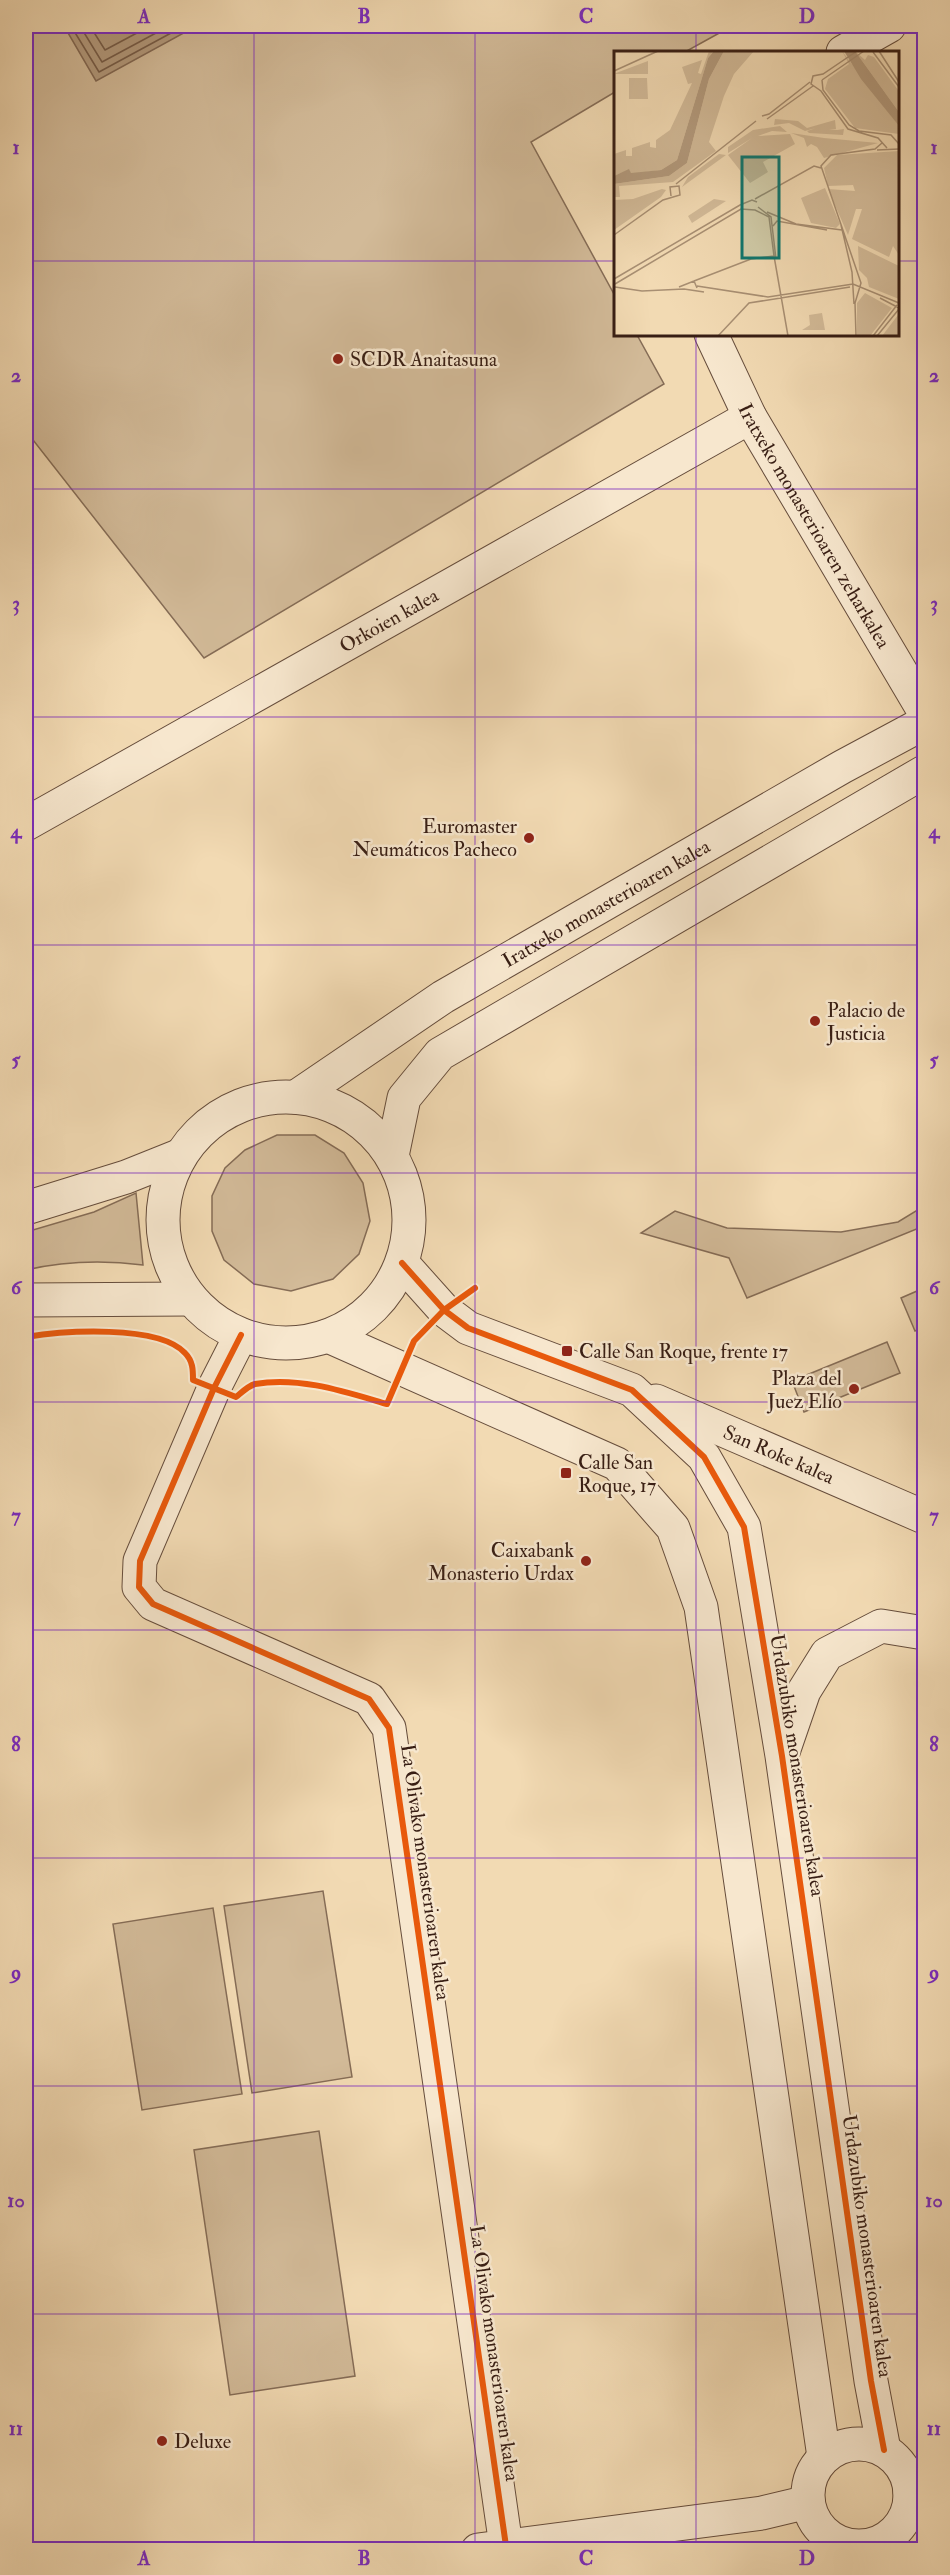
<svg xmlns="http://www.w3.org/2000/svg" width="950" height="2575" font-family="'IM FELL Double Pica',serif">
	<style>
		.green { fill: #d2ba98; stroke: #856c56; stroke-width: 1.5 }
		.water { fill: #b39a7d; stroke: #826853; stroke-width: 1.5 }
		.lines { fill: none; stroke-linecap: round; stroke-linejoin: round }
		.shore { stroke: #765c48; stroke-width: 1.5 }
		.minor-casing { stroke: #664d3c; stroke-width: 35 }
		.tertiary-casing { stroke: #664d3c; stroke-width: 35 }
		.minor { stroke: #f7e7ce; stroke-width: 33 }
		.tertiary { stroke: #f7e7ce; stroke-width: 33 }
		.cycleway-casing { stroke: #f7e7ce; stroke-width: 10 }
		.cycleway { stroke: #e8590c; stroke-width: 6 }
		.grid { fill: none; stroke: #7b2cbf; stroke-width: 1.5; stroke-opacity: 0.55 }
		.poi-dot { fill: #8f2418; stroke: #f7e7ce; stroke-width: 2 }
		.labels { text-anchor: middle; stroke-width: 5; stroke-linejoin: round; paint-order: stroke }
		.poi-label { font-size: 20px; fill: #381e14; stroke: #f7e7ce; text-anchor: start }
		.street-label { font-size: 20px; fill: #381e14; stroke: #f7e7ce }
		.inset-road { fill: none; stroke: #a88f73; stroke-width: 1.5 }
		.view { fill: #0f766e; fill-opacity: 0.15; stroke: #0f766e; stroke-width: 3 }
		.inset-edge { fill: none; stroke: #381e14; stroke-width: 3 }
		.neatline { fill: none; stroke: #7b2cbf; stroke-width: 2 }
		.grid-label { font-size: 20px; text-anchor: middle; font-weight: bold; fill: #7b2cbf }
	</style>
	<rect width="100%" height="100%" fill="#f2dab3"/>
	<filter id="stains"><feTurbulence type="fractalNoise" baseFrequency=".00333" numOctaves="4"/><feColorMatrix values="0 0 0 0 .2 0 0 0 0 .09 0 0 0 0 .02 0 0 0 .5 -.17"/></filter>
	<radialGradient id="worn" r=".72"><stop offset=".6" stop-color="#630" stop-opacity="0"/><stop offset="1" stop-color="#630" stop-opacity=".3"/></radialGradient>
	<path class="green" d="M26 26H732L685 52H616L615 92 531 142 615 296 616 334 637 335 664 384 204 658 26 431Z
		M277 1135H315L344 1153 363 1183 370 1221 359 1254 333 1279 291 1291 254 1284 224 1260 212 1231V1196L225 1168 245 1150Z
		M136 1193 143 1265C103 1260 65 1261 26 1270V1232L94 1212Z
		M924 1206V1226L747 1298 729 1258 641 1233 675 1211 727 1228 841 1232 898 1222Z
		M924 1288V1327L915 1331 901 1298Z
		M887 1342 900 1373 804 1412 792 1381Z
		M323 1891 352 2077 252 2093 224 1906Z
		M213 1908 242 2094 142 2110 113 1924Z
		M319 2131 355 2376 230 2395 194 2150Z"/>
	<path class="water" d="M64 26H189L191 29 96 81Z"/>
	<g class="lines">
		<path class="shore" d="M71 26 99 72 184 26
			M80 26 102 62 169 26
			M90 26 105 50 150 26"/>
		<defs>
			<g id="minor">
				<path d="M843 52 889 26"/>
				<path id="s1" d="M711 334 750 417 924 711"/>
				<path id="s2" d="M26 824 750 417"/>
				<path d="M241 1335 214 1388 140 1561 139 1587 153 1604 369 1699 389 1728 506 2546"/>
				<path d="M910 2493 924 2490"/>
			</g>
			<g id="tertiary">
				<path id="s3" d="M296 1097 443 997 842 767 924 723"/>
				<circle cx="286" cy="1220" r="123"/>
				<path d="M392 1156 404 1098 440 1054 924 772"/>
				<path d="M26 1208 126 1177 181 1155"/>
				<path d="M402 1263 444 1310 468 1328 632 1390 704 1457 744 1527 782 1756 871 2381 884 2450"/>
				<path d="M26 1300 191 1299"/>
				<path d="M328 1336 617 1464 673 1528 701 1607 824 2457"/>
				<path id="s4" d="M656 1401 924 1517"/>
				<path d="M783 1752 804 1691 827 1654 881 1626 924 1633"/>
				<circle cx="859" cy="2495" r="51"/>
				<path d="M478 2550 762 2513 808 2502"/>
			</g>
		</defs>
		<use href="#minor" class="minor-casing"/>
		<use href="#tertiary" class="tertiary-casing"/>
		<use href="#minor" class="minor"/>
		<use href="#tertiary" class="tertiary"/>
		<defs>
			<path id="cycleway" d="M402 1263 444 1310 468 1328 632 1390 704 1457 744 1527 782 1756 871 2381 884 2450
				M241 1335 214 1388 140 1561 139 1587 153 1604 369 1699 389 1728 506 2546
				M26 1337C63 1331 158 1324 185 1353 193 1361 193 1370 193 1380L236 1397C241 1393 248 1386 255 1384 299 1376 346 1392 387 1404L414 1341 444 1310 475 1288"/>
		</defs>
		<use href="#cycleway" class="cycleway-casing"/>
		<use href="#cycleway" class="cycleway"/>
	</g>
	<path class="grid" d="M254 26V2550M475 26V2550M696 26V52M26 261H616M898 261H924M696 334V2550M26 489H924M26 717H924M26 945H924M26 1173H924M26 1402H924M26 1630H924M26 1858H924M26 2086H924M26 2314H924"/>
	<g class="poi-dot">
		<circle cx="338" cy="359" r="6"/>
		<circle cx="529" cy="838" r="6"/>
		<circle cx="815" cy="1021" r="6"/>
		<rect x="561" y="1345" width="12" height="12" rx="3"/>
		<circle cx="854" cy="1389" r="6"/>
		<rect x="560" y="1467" width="12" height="12" rx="3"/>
		<circle cx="586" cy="1561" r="6"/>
		<circle cx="162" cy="2441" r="6"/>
	</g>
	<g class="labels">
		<g class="poi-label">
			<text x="350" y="366">SCDR Anaitasuna</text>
			<text x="517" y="833" text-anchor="end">Euromaster<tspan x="517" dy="23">Neumáticos Pacheco</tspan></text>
			<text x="827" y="1017">Palacio de<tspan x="827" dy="23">Justicia</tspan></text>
			<text x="579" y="1358">Calle San Roque, frente 17</text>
			<text x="842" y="1385" text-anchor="end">Plaza del<tspan x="842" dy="23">Juez Elío</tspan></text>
			<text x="578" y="1469">Calle San<tspan x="578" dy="23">Roque, 17</tspan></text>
			<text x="574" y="1557" text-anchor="end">Caixabank<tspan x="574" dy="23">Monasterio Urdax</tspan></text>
			<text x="174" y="2448">Deluxe</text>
		</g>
		<g class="street-label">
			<text dy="7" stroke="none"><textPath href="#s1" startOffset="218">Iratxeko monasterioaren zeharkalea</textPath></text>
			<text dy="7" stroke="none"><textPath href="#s2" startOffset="416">Orkoien kalea</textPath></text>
			<text dy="7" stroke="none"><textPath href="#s3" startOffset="366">Iratxeko monasterioaren kalea</textPath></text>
			<text dy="7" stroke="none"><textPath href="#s4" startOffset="134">San Roke kalea</textPath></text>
			<text transform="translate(798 1765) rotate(81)" y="7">Urdazubiko monasterioaren kalea</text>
			<text transform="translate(426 1872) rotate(82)" y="7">La Olivako monasterioaren kalea</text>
			<text transform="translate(868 2246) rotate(82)" y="7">Urdazubiko monasterioaren kalea</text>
			<text transform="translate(495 2353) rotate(82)" y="7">La Olivako monasterioaren kalea</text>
		</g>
	</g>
	<g transform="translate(614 51)">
		<rect width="285" height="285" fill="#f2dab3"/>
		<path d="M95 0H100L94 7 63 109 47 119 17 123 15 119 0 125V103L12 99V105H18V97L36 91V96L42 97V89L56 79 78 32 74 33 68 16 88 9 84 22 87 23ZM110 0H140L120 23 110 45 95 91 102 100 59 131 5 135 6 146H0V133L55 125 73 112 95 28ZM228 0 285 75V83L241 77 211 38 214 28 235 13ZM241 0 251 9 254 4 260 6 284 39 285 61ZM34 10V23H1L2 22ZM15 27H33L34 48H15ZM161 68 184 70 193 77 221 69 222 78H215L223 79 230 78 229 84 195 82 193 80 202 77 191 80 175 72 160 74ZM166 75 173 81 158 80 144 85 176 83 181 93 149 111 154 121 136 132 114 104 138 87 114 102V96L139 79ZM177 82 210 87 264 92 210 107 203 96 197 93 193 96 190 87ZM285 100V204L279 195 275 206 238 188 248 158H242L234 184 214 138 241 140 239 134 214 135 210 117 223 104ZM105 103 112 104 68 136 74 126ZM211 137 226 173 222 177 197 172 187 147ZM48 138 52 139 47 146 0 179V149L19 148ZM100 148 112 150 78 172 74 165ZM244 195 285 215V248L255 236 253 227 245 219ZM251 242 278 257 256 285H243V252ZM208 262 211 279H188L196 274 195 264ZM284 264 285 285H268Z" fill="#d2ba98"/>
		<path d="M100 0H110L95 28 73 112 55 125 0 133V125L15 118 17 122 47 119 63 109 94 7ZM230 0H241L285 61V75L247 28Z" fill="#b39a7d"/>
		<path class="inset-road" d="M243 0 209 23 199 25 197 33 207 40 234 78 264 87 273 97M265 0 285 31M259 1 285 36M0 20 44 0M208 29 209 39 235 74 245 80 277 84 285 93M208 29 250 0M148 65 155 63 196 31M153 68 199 35M263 99 285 98M62 133 142 70M141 148 200 115 207 117M144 156 157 166 162 208M153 161 182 173 228 179M227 174 238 221 240 253M159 175 163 170 213 179M0 184 49 149 66 144 65 135 56 136 57 145M160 205 174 285M0 228 126 154 138 149 143 151M80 230 137 208 160 205M1 233 127 158 141 159 155 166 160 205M83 235 154 246 239 233 285 252M1 236 28 240 70 238 90 241M65 236 80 230 83 237M266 247 285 257M104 285 135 252 236 236M242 285 241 252 247 232 207 115 217 104 261 98 268 92M259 285 283 254M263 285 285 258"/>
		<path class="view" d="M128 106H165V207H128Z"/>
		<rect width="285" height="285" class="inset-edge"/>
	</g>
	<rect width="950" height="2575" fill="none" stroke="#f2dab3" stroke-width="66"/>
	<rect x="33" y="33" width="884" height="2509" class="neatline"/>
	<g class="grid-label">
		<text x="144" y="23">A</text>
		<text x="364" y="23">B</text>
		<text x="586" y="23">C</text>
		<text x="807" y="23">D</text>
		<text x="16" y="154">1</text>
		<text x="934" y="154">1</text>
		<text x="16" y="382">2</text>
		<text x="934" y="382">2</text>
		<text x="16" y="610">3</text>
		<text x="934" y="610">3</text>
		<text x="16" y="838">4</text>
		<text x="934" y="838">4</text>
		<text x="16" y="1066">5</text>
		<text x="934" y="1066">5</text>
		<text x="16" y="1294">6</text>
		<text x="934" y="1294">6</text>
		<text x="16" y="1522">7</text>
		<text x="934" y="1522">7</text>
		<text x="16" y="1751">8</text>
		<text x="934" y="1751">8</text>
		<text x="16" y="1979">9</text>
		<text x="934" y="1979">9</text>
		<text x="16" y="2207">10</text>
		<text x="934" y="2207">10</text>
		<text x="16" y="2435">11</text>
		<text x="934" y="2435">11</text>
		<text x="144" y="2565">A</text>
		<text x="364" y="2565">B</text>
		<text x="586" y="2565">C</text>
		<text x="807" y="2565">D</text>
	</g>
	<rect width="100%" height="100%" filter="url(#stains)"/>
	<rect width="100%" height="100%" fill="url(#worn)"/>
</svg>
